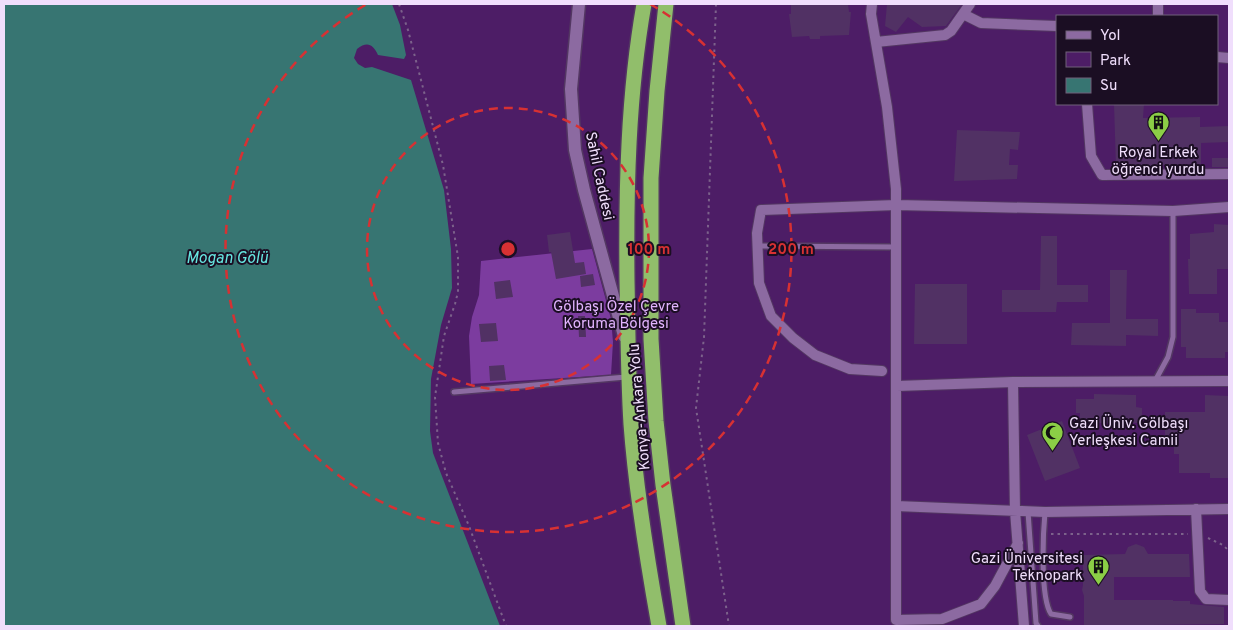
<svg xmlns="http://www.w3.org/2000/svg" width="1233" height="630" font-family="Overpass,sans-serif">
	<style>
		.green { fill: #4d1d66; fill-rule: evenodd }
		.forest { fill: #7c3c9f }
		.water { fill: #377572 }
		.building { fill: #513164 }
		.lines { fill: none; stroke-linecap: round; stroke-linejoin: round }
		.lane-casing { stroke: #533762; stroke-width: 8 }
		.street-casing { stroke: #533762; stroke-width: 12 }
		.secondary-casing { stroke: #533762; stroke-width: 15 }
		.highway-casing { stroke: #533762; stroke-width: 18 }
		.path { stroke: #7c628b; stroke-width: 2; stroke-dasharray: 2.5 4; stroke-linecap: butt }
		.lane { stroke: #8c6aa1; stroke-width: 5 }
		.street { stroke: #8c6aa1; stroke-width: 10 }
		.secondary { stroke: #8c6aa1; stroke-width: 12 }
		.highway { stroke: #91be6b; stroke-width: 15 }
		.ring { fill: none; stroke: #d73133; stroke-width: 2.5; stroke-dasharray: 9 6 }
		.labels { text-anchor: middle; stroke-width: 4; stroke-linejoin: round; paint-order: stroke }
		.poi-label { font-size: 15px; fill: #f0defc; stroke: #1b0e23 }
		.street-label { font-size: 15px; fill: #f0defc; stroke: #1b0e23 }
		.park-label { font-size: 15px; fill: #e1b3fe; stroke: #1b0e23 }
		.water-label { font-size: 16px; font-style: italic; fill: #66e7e2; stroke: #1b0e23 }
		.centre { fill: #d73133; stroke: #1b0e23; stroke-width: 2.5 }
		.ring-label { font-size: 15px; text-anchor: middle; font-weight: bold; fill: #d73133; stroke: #1b0e23; stroke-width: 4; stroke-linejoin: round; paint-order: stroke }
	</style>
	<rect width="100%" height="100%" fill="#3b1c4c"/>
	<path class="green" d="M4 4H1229V626H4ZM1057 16H1217V104H1057Z"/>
	<path class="forest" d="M592 249 611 319 613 342 611 375 471 384 469 336 472 317 479 295 481 261Z"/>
	<path class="water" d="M4 4H392L400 25 406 55 404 59 378 55C373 44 367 41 357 49L354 58 358 64 365 68 372 67 411 80 444 190 451 249 452 288 441 325 431 379 430 431 433 453 500 626H4Z"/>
	<path class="building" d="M791 4H848L849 12H851L849 35 820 36V39H810L809 36 792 37 789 14H791Z
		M887 4H962L946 26 922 27 908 17 896 32 885 26Z
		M1114 104H1144L1143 118 1200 117V127L1229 126V142L1201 143V164L1116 167Z
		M957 130 1020 132 1018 150 1010 149 1009 165H1018L1017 179 954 181Z
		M1212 158H1229V167H1212Z
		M1214 224 1229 225V269H1217V294H1189L1188 259H1190V234L1214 232Z
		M570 232 575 263 584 262 586 274 556 279 551 252H549L547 235Z
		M1041 236H1057V285H1088V302H1057L1056 312H1002V290H1040Z
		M1110 270H1127L1126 319H1158V336L1126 335V346L1071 345 1072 323H1110Z
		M593 274 595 285 581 287 580 276Z
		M510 280 513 297 496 299 494 282Z
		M915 284H967V344H914Z
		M1181 309H1196V313H1219V322H1229V352H1225V358H1186V347H1181Z
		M578 316H585L586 337H579Z
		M496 323 498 341 481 342 479 324Z
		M504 365 506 380 490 381 489 366Z
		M1094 394 1136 395V407L1142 408V423H1080V413H1076V399H1094Z
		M1205 395 1229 396V478H1210V473H1179V454H1174V435H1165V412H1205Z
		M1062 421 1080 468 1045 481 1027 435Z
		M1136 544 1144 547 1148 554H1189L1190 577H1114V600H1173V601H1190V604L1224 607V624L1084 626V596L1082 590 1083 585V555L1125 554 1128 547Z"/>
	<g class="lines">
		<defs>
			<path id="lane" d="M758 246 897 247
				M1155 381 1168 357 1173 337V211
				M454 392 626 377
				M1028 512 1036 623 1038 626
				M1045 512C1043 534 1040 597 1051 614L1070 617"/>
			<path id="street" d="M872 4 871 14 887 107 896 189V620L942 619 981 604 995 586 1018 543
				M1158 4V16
				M963 14 981 23 1057 26
				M876 42 945 35 951 31 970 4
				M1217 57 1229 58
				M1087 104 1091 156 1102 175 1229 174
				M882 371 850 369 815 355 793 338 771 316 759 283 757 233 761 210 896 205 1173 211 1229 207
				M1013 382 1015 511 1024 626
				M897 386 1013 382 1229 381
				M896 506 1045 512 1229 509
				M1196 509 1200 591 1206 599 1229 600"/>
			<path id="secondary" d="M579 4 571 89 575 150 584 190 624 336"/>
			<path id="highway" d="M644 4C628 95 626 188 627 280 628 328 628 376 631 424 636 492 647 559 659 626
				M666 4 657 91 651 178V339L656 421 663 485 683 626"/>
		</defs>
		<use href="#lane" class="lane-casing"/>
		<use href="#street" class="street-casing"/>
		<use href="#secondary" class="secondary-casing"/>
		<use href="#highway" class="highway-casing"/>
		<path class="path" d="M399 4 408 30 443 165 458 257V292L455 304 444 336 435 397 438 443 446 473 469 526 506 626
			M716 4 704 337 696 408 729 626
			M1051 534H1188
			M1208 538 1223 545 1229 551"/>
		<use href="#lane" class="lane"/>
		<use href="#street" class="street"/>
		<use href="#secondary" class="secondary"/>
		<use href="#highway" class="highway"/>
	</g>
	<g class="ring">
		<circle cx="508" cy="249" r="141"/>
		<path d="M650 4A283 283 0 1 1 367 4"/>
	</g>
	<defs>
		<symbol id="building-pin" viewBox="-11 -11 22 30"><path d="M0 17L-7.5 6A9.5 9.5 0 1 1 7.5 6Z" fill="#8bce46" stroke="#1b0e23"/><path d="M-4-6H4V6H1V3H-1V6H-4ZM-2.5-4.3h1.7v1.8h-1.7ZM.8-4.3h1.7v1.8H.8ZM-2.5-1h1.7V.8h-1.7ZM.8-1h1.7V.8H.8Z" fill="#111"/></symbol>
		<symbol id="mosque-pin" viewBox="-11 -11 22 30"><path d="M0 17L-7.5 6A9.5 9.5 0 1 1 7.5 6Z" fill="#8bce46" stroke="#1b0e23"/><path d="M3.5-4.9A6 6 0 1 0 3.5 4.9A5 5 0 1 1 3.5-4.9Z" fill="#111"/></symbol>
	</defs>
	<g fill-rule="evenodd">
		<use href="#building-pin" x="1146" y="110" width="25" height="34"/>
		<use href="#mosque-pin" x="1040" y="420" width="25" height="34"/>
		<use href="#building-pin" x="1086" y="554" width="25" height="34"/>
	</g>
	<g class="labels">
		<g class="poi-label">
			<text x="1158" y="157">Royal Erkek<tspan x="1158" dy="17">öğrenci yurdu</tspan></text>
			<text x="1069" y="428" text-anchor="start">Gazi Üniv. Gölbaşı<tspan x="1069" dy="17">Yerleşkesi Camii</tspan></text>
			<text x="1083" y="563" text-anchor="end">Gazi Üniversitesi<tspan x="1083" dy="17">Teknopark</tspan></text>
		</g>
		<g class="street-label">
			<text transform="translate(600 176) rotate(78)" y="5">Sahil Caddesi</text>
			<text transform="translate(639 407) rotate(-95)" y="5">Konya-Ankara Yolu</text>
		</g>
		<g class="park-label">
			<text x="616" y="311">Gölbaşı Özel Çevre<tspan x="616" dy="17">Koruma Bölgesi</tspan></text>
		</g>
		<g class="water-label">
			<text x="227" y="263">Mogan Gölü</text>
		</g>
	</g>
	<circle cx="508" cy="249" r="8" class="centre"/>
	<g class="ring-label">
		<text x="649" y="254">100 m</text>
		<text x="791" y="254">200 m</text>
	</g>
	<rect width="1233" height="630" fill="none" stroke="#f0defc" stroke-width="10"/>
	<rect x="1056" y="15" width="162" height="90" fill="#1b0e23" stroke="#70617a"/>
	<rect x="1066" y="31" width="25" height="8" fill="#8c6aa1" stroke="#70617a"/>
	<text x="1100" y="40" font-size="15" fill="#f0defc">Yol</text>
	<rect x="1066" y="52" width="25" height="15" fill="#4d1d66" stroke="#70617a"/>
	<text x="1100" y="65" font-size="15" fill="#f0defc">Park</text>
	<rect x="1066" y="78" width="25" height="15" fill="#377572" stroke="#70617a"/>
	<text x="1100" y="90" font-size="15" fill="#f0defc">Su</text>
</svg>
